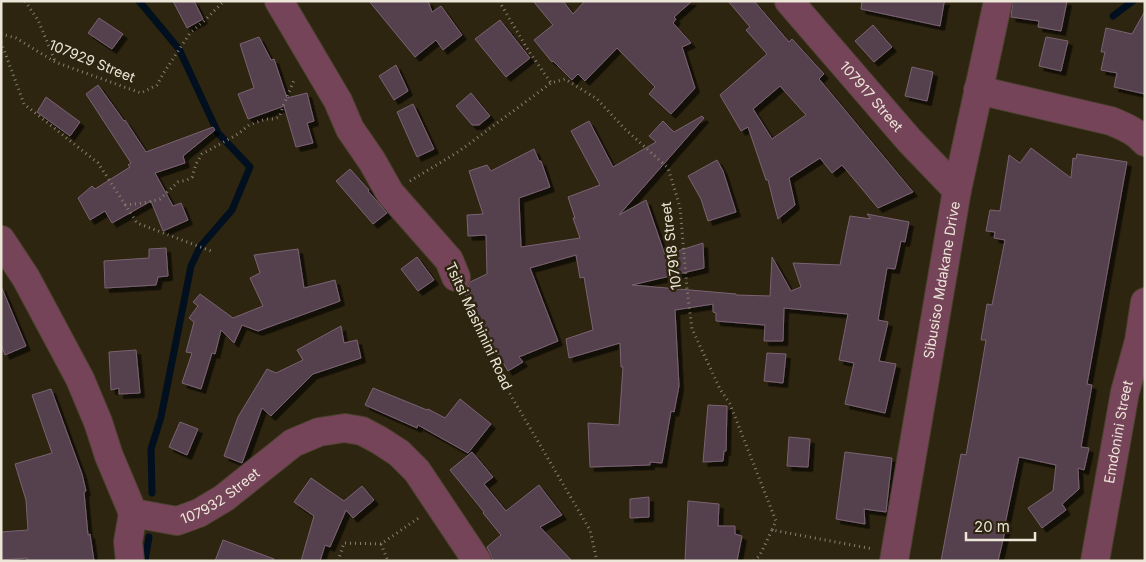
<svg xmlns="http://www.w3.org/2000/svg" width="1146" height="562" font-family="Inter,sans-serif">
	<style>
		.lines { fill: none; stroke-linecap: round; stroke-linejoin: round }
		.stream { stroke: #010f1f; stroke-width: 7 }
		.building { fill: #543f4d; stroke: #7a6373; fill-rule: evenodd; filter: url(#shadow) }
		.minor-casing { stroke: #48402c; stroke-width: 30 }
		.path { stroke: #88816f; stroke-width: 3; stroke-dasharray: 1 4; stroke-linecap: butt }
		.minor { stroke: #764459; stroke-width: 28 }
		.labels { text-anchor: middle; stroke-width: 5; stroke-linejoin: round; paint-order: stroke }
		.street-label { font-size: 14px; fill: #ebe6d8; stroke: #2e2510 }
	</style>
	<defs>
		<filter id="shadow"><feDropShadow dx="4.5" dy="4.5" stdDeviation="0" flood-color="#0009"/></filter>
	</defs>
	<rect width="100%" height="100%" fill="#2e2510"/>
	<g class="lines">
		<path class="stream" d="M139 1 179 49 218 133 250 167 232 210 200 247 191 266 161 417 151 449 152 493
			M1113 16 1133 1
			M145 561 149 537"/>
	</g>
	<path class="building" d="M173 1H194L203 19 187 28Z
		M369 1H428L432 12 441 6 462 35 443 50 436 40 415 57Z
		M533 1H563L573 14 585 1H692L674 17 676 19 673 23 691 43 682 47 695 88 671 114 649 94 655 87 617 48 585 81 578 74 572 80 553 61 552 62 534 40 553 25Z
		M728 1H754L789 42 792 39 824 74 819 79 913 192 878 208 842 165 832 173 820 158 789 178 795 205 778 219 774 204 768 180H766L748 127 741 131 720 95 767 54 746 30 750 27ZM780 86 806 115 772 139 753 109Z
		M862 1H946L944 3 940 26 861 9Z
		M1013 1H1067L1061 31 1038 27 1039 21 1011 17Z
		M1145 11V94L1114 87 1117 73 1101 70 1105 52H1101L1106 28 1132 34Z
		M99 18 123 34 112 49 88 33Z
		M500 20 530 58 506 77 475 39Z
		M873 25 892 47 874 62 855 41Z
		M259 37 271 60 274 59 287 98 307 93 314 121 307 123 313 143 296 147 284 106 248 119 238 94 254 88 240 44Z
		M1046 37 1068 41 1061 71 1039 66Z
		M396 65 408 91 394 100 379 76Z
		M912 67 933 72 927 101 905 96Z
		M98 85 124 121 125 120 146 152 213 127 215 130 183 156 185 163 155 173 173 206 181 203 188 220 163 231 151 201 112 223 105 211 90 220 78 198 92 186 95 189 130 167 128 165 131 163 86 94Z
		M471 93 490 116 479 125H472L456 106Z
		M46 97 80 122 70 136 37 112Z
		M413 104 434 149 417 157 397 112Z
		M702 116 704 118 619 215 646 200 665 255 703 243 704 268 632 285 736 294V295L770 296 772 257 791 291 801 287 793 263 840 265 850 216 871 219 867 214 909 222 905 242 901 241 895 269 887 268 878 320 888 322 879 361 896 364 885 413 845 404 854 363 839 360 848 314 784 308 783 341H764L765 325 716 321V313L713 312V304L675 310 679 386 674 412 671 411 662 463 650 462V465L590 467 588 423 619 425 623 367H621L620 343 569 358 566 339 593 330 584 277 580 278 576 255 530 268 558 341 519 357 523 362 508 371 479 323 463 290 468 287 470 282 487 274 486 235 468 236 467 215 483 214 469 171 487 165 491 171 534 149 539 161H541L550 187 519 198 521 247 580 238 573 218H575L568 197 600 185 571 131 589 121 613 167 656 142 649 136 663 121 674 132Z
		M1031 148 1071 178 1073 158 1076 159 1077 154 1127 162 1087 384 1092 385 1081 447 1089 448 1084 470 1078 468 1079 489 1062 504 1066 510 1042 528 1028 508 1053 491 1056 465 1019 457 1005 524 1007 523 998 561H941L961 454 966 455 974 411 986 340H981L987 304 992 305 1005 240 994 238 995 232 986 231 990 210 1000 211 1009 155 1020 163Z
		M717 160 723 171 736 212 708 221 701 199 688 176Z
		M350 169 369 190 368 191 387 213 373 224 336 181Z
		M166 248 168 276 158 277 156 285 105 288 104 261 149 258V249Z
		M298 249 304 288 335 280 340 301 258 331 242 325 234 343 221 330 215 354 212 353 201 389 182 383 192 353 186 352 194 322 189 318 198 306 193 302 200 294 233 318 263 306 250 278 260 273 254 255Z
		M417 257 434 280 418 291 401 269Z
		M1 286 26 346 5 355 1 345Z
		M341 326 344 343 357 340 361 358 313 374 271 416 262 408 242 463 224 456 238 417 267 369 276 373 303 360 297 350Z
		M136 350 140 393 119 394V388L111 390 109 352Z
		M767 353 786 354 783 383 764 381Z
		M373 388 427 410 428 409 445 418 460 399 491 424 468 453 418 425 417 428 365 405Z
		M51 389 82 474 86 491 84 492 88 535 90 534 94 561H27V558L1 560V532L28 530 26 500 15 464 52 453 32 395Z
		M708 405 727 406 726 451H724L723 461 703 462Z
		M180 422 198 429 187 455 169 447Z
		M789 437 810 439 808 467 787 466Z
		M472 452 493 477 484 484 506 511 539 485 562 515 540 527 572 561H493L490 553 487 547 501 535 483 513 484 512 450 470Z
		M845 452 892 458 886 512 864 509 865 524 836 519Z
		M311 478 344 501 362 486 374 500 353 518 346 510 330 547 325 545 320 561H301L314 516 294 502Z
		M649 497V517L630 518V499Z
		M688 501 719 504 718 526H735V534L742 536 737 561H685Z
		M223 540 274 559V561H215Z"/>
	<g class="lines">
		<defs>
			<g id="minor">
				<path d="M279 1 338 101 350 129 372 161 390 193 449 260 456 277"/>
				<path id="s1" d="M789 1 909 140 957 190"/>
				<path d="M978 90 1111 121C1123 126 1136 131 1145 142"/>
				<path id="s2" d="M1 240 26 278 80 379 98 422 109 456 133 513 177 521 199 513 224 498 293 443 319 432 345 428 362 431 379 440 399 453 417 471 477 561"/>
				<path d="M130 561 128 542 133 513"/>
				<path id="s3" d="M894 561 957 190 998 1"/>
				<path id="s4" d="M1095 561 1125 392 1139 341 1145 302"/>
			</g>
		</defs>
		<use href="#minor" class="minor-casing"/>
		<path class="path" d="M25 1 38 20 55 61
			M499 1 528 50 551 83
			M1 34 16 38 55 62 141 93 157 85 163 74 190 33 204 21 224 1
			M1 42 24 104 98 163 137 223 211 251
			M410 181 458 152 551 83 565 79 597 99 624 128 668 168 680 207 687 289 692 329 720 389 730 404 776 521 772 530 873 549
			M125 205 144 203 160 199 178 182 187 180 192 177 196 164 202 154 238 134 249 125 266 119H274L279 117 284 104 295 78
			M466 298 503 382 590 530 597 561
			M381 544 388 561
			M338 561 344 543 381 544 420 517
			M754 561 760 555 772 530"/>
		<use href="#minor" class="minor"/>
	</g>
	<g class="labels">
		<g class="street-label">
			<text transform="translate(92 61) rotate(22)" y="5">107929 Street</text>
			<text dy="5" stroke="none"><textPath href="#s1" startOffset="126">107917 Street</textPath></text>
			<text transform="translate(671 246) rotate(-97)" y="5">107918 Street</text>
			<text dy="5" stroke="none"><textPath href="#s3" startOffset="285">Sibusiso Mdakane Drive</textPath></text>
			<text transform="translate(479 326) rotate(65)" y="5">Tsitsi Mashinini Road</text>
			<text dy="5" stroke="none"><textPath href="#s4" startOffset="131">Emdonini Street</textPath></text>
			<text dy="5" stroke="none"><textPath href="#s2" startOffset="399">107932 Street</textPath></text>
		</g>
	</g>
	<rect width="1146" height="562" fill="none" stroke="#ebe6d8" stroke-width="5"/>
	<path d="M966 532v8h69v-8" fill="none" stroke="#ebe6d8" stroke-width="2.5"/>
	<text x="974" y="532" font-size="15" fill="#ebe6d8" stroke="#2e2510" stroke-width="4" paint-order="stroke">20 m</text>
</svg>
